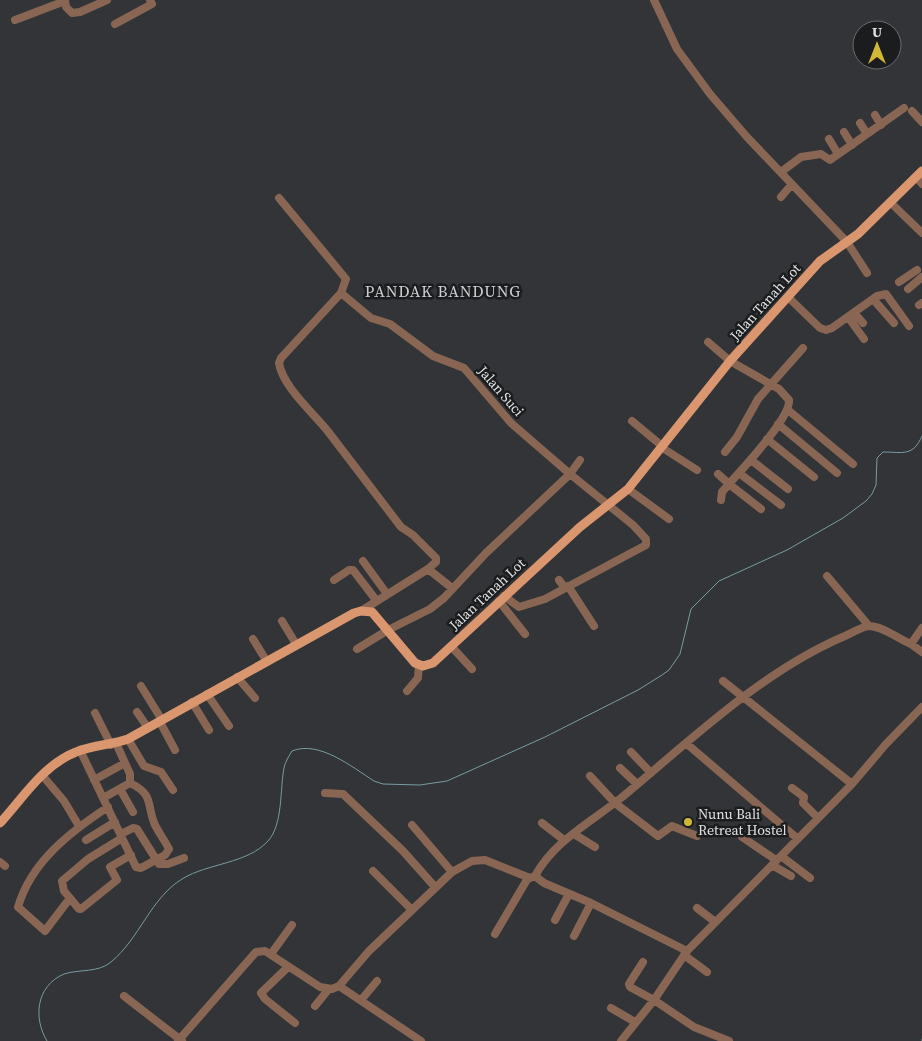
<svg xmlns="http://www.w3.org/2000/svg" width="922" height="1041" font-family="'Source Serif 4',serif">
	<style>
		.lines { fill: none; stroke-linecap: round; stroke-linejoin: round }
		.stream { stroke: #789ca1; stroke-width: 1 }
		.minor { stroke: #886653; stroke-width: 8 }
		.major { stroke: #da966e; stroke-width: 9 }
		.poi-dot { fill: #d0b736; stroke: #1b1c1d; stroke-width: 2 }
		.labels { text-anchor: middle; stroke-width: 5; stroke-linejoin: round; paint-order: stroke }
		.street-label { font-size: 14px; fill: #e0e1e3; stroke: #1b1c1d }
		.poi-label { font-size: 14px; fill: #e0e1e3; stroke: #1b1c1d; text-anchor: start }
		.quarter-label { font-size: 16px; letter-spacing: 1px; fill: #cbced3; stroke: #1b1c1d }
	</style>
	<rect width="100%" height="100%" fill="#323437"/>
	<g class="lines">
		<path class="stream" d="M47 1041C33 1018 36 986 64 974 79 969 98 973 111 962 140 938 150 899 182 879 208 863 247 864 268 841 283 825 280 788 284 768 285 762 289 756 292 751 319 740 352 767 374 781L383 784 420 785 447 781 545 737 638 690 662 675 669 670 680 654 691 609 719 581 787 550 843 518 866 501 872 494 876 485 877 458 883 452C903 452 913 457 922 436
			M922 1041V1039"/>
		<path class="minor" d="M65 0 66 7 72 13 80 12 107 0
			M654 0 677 49 710 94 747 137 847 242 867 273
			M15 20 65 1
			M115 24 152 4 150 0
			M912 111 922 122
			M875 115 881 125
			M860 123 867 134
			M844 132 852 145
			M829 139 838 154
			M781 172 801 157 821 154 830 160 904 108
			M916 177 922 184
			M781 197 792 184
			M279 198 346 279 341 293 281 358 279 363C283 388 315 414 330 434 354 465 377 496 401 527L413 535 436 558V562L428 569 361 611
			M890 202 922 233
			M899 282 917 270
			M908 289 922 277
			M341 293 371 318 390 324 433 356 464 368 511 423 570 474 633 525 646 539V545L545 599 519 607 504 596
			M788 297 820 328 826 330 832 328 877 296 886 294 909 326
			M873 299 894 323
			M919 305 922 303
			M854 313 863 323
			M848 317 864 339
			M708 342 730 361 779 389 789 400C791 418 742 469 729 484L761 509
			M788 410 853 464
			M632 421 662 446
			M778 424 837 473
			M767 439 814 477
			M661 447 697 470
			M725 452 737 437 758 399 803 348
			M751 460 788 489
			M739 473 781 505
			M718 474 729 484 722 492 721 500
			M628 489 669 519
			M363 561 387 594
			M428 569 452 588
			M827 576 869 626
			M334 580 349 570H353L376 600
			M559 580 565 588
			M568 586 594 626
			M499 601 525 634
			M282 621 296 644
			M253 639 266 660
			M911 644 922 652
			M451 646 472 669
			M357 649 388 630 430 609 444 598 486 553 570 474 580 460
			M237 677 255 698
			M723 681 852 784
			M141 686 162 720
			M407 691 418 678 419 665
			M207 694 229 726
			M192 702 209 730
			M137 712 148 728
			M95 713 111 745
			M160 722 175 750
			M128 739 144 766 161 772 173 790
			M116 743 130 774V783
			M687 744 798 839
			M80 750 136 867 141 868 165 855 169 849C165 841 159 833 155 825 146 805 155 795 130 783
			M631 752 651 773
			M620 768 637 784
			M42 775 64 801 79 826
			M590 776 615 803
			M94 780 125 763
			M792 788 804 797 803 803 818 818
			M120 789 133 812
			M325 793 343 794 403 851 435 887
			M103 798 130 783
			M615 803 658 836 672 826 697 836
			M542 823 564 840
			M412 825 452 872
			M121 834 133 828 137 829 159 864H168L184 858
			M574 834 595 847
			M742 837 776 860
			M122 838 88 859 62 881 64 891 79 909H81L117 880 110 867 131 855
			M86 840 115 822
			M781 856 810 878
			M0 862 5 866
			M772 865 791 876
			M373 871 412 910
			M535 876C554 841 591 822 621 798 690 741 762 671 845 636 852 633 861 627 869 626 883 626 898 639 911 644L922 628
			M535 876 544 883 591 903 687 951
			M70 898 45 931 18 907C31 862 70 832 108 807
			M697 908 714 921
			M555 920 569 894
			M495 934 528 878
			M574 936 591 903
			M271 954 292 925
			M684 955 707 972
			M643 962 629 984 630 987 654 1000 694 1027 729 1041
			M288 967 261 993 265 999 295 1023
			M339 986 421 1041
			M124 996 182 1041
			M361 1000 377 981
			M315 1006 328 990
			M611 1008 635 1022
			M178 1041 256 952 265 951 320 987 332 989 339 986 369 951 452 872 472 861 485 860 530 878 535 876
			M621 1041 654 1000 687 951 852 784 886 744 922 707"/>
		<path class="major" d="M0 823C23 798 43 765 76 752 92 745 111 745 128 739L354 613 361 611 372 612 415 663 423 666 433 663 580 527 628 489 730 361 820 261 858 234 922 171"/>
	</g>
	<circle class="poi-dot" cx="688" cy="822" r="5"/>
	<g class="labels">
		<g class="street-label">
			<text transform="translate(765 302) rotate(-48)" y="5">Jalan Tanah Lot</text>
			<text transform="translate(501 391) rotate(49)" y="5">Jalan Suci</text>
			<text transform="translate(487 594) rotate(-43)" y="5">Jalan Tanah Lot</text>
		</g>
		<g class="poi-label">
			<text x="698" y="819">Nunu Bali<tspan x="698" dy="16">Retreat Hostel</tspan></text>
		</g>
		<g class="quarter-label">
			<text x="443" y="297">PANDAK BANDUNG</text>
		</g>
	</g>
	<g transform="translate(877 45)"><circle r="24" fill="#1b1c1d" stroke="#6a6b6c"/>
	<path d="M0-4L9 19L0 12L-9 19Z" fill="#d0b736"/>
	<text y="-8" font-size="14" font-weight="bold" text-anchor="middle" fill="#e0e1e3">U</text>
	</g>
</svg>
